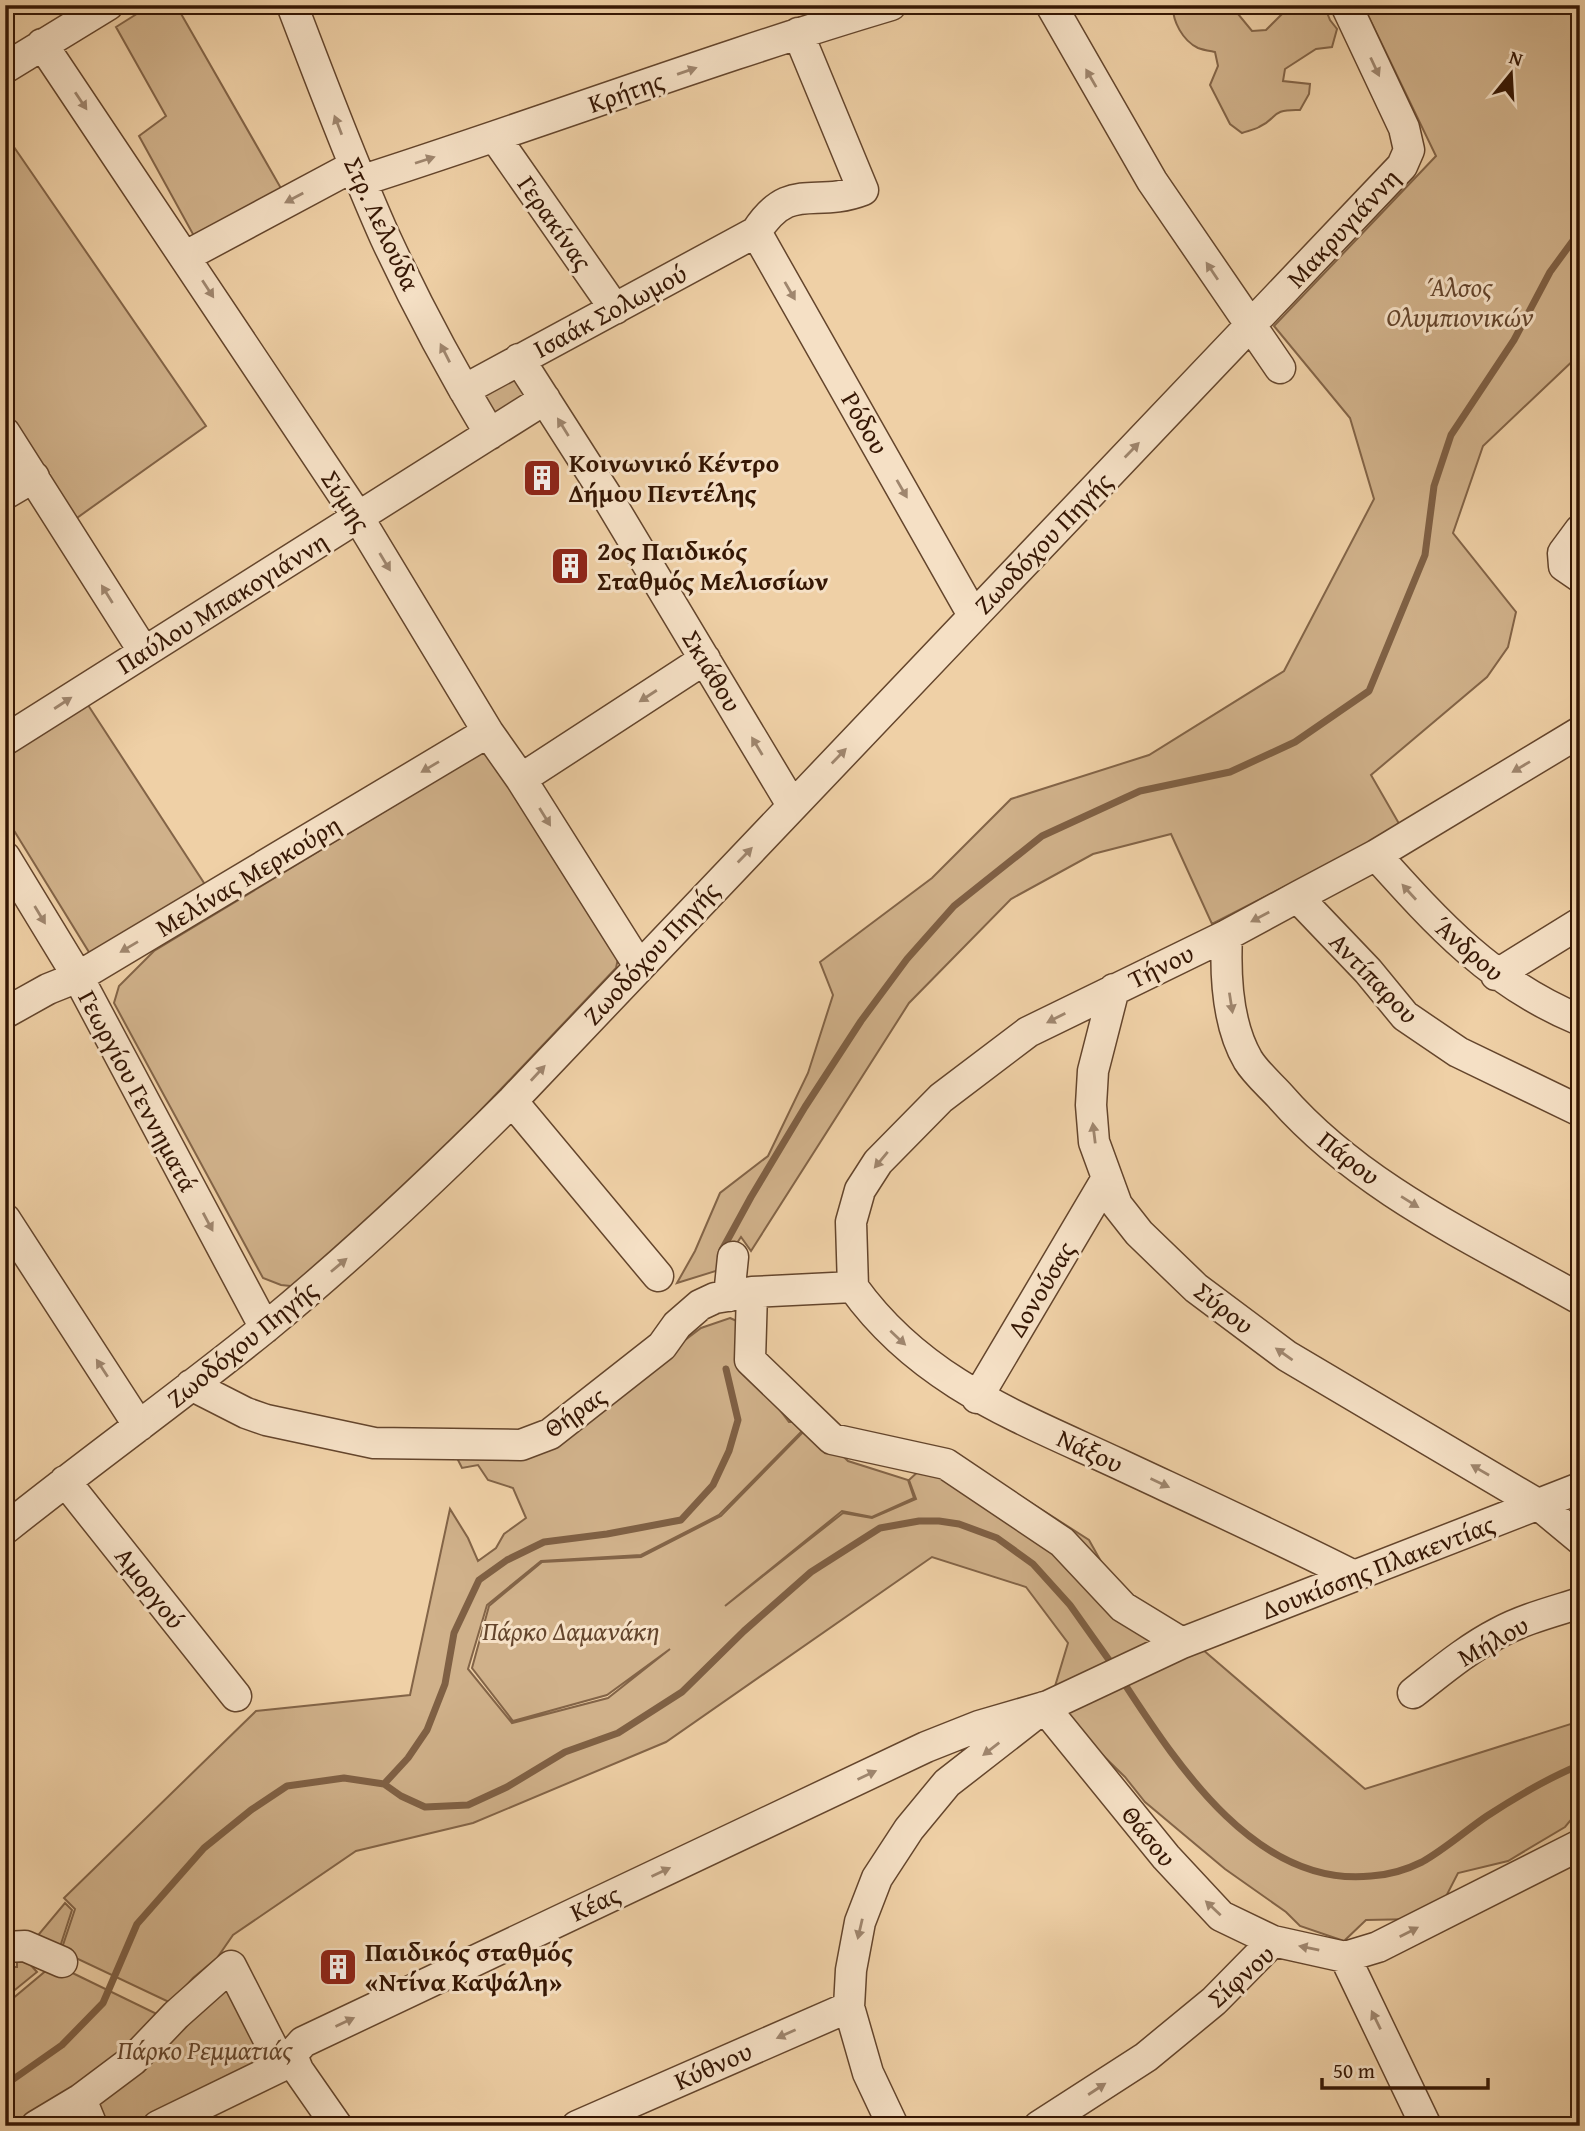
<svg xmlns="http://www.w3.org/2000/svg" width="1585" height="2131" font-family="'Gentium Book Plus',serif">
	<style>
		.green { fill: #d0b18a; stroke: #836447; stroke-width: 2 }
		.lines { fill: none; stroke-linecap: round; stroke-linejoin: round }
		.stream { stroke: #7f6044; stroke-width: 7 }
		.minor-casing { stroke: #64452c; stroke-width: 33 }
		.minor { stroke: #f5e0c5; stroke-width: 30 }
		.oneway { fill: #9f866e }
		.labels { text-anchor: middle; stroke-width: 6; stroke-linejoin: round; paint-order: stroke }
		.street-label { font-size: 26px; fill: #361704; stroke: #f5e0c5 }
		.park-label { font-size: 26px; font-style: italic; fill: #64452c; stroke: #f5e0c5 }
		.poi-label { font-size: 26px; font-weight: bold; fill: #361704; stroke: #f5e0c5; text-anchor: start }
	</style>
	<rect width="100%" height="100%" fill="#efd0a6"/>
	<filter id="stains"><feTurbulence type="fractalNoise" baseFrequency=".00286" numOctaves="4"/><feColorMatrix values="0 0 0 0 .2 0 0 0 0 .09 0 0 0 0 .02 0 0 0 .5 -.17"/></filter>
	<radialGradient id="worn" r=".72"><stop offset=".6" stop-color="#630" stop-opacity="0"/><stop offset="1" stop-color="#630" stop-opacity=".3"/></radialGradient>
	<path class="green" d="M151 5H176L282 190 194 236 139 136 166 116 116 27Z
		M1173 5H1235L1238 14 1252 31 1266 30 1291 5H1324L1330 20 1337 29 1332 47 1316 49 1285 69 1283 81 1310 84 1309 94 1300 110C1269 109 1279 118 1259 127 1254 130 1247 131 1242 133L1230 124 1210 85 1218 66 1215 52C1210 51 1203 50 1198 48 1183 41 1172 21 1173 5Z
		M1363 5H1580V354L1483 446 1453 533 1516 612 1508 647 1487 677 1371 775 1401 827 1212 924 1171 834 1093 854 1011 899 909 1003 751 1251 741 1237 719 1270 677 1283 695 1251 720 1193 768 1156 808 1073 833 995 820 962 932 878 1011 799 1149 755 1284 671 1374 499 1350 418 1274 326 1436 156Z
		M5 134 206 426 74 520 5 416Z
		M518 373 531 394 489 418 476 396Z
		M86 702 206 886 92 957 5 816V753Z
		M492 750 619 954 616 968 425 1169 300 1287 281 1285 263 1278 114 1003 119 986 154 951 481 753Z
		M730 1318 748 1326V1368L789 1422H797L807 1426 719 1515 641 1555 541 1561 487 1605 468 1669 512 1723 608 1698 670 1649 607 1695 513 1721 472 1668 489 1606 542 1562 641 1557 721 1516 808 1427 830 1443 848 1461 908 1480 914 1498 872 1517 842 1511 725 1606 843 1513 872 1518 916 1499 909 1480 935 1456 952 1452 1089 1540 1122 1599 1163 1642 1053 1693 1068 1643 1026 1587 932 1557 666 1742 473 1823 356 1851 233 1935 217 1958 193 1978 171 2003 61 1951 75 1909 64 1898 256 1711 410 1695 450 1509 468 1538 478 1561 496 1548 504 1534 526 1518 513 1488 488 1480 478 1465 462 1468 456 1456 554 1439 701 1328Z
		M1195 1643 1365 1789 1580 1721V1809L1565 1827 1508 1861 1458 1873 1439 1910 1417 1919 1366 1920 1344 1941 1300 1926 1286 1912 1225 1869 1145 1802 1125 1777 1085 1738 1061 1705Z
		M65 1903 72 1910 59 1950 39 1938V1934Z
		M219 1960 277 2071 173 2126H22L103 2073Z
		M17 1962H28L37 1972 5 1998V1967H17Z
		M54 1964 161 2016 99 2072 17 2126H5V2005Z"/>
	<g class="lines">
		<path class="stream" d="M722 1250 751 1197 805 1107 861 1021 907 959 954 906 1042 836 1140 791 1230 772 1295 742 1369 691 1425 555 1434 486 1451 435 1514 340 1550 272 1580 231
			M1122 1680C1177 1764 1256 1888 1371 1876 1389 1875 1406 1870 1422 1862 1445 1849 1465 1831 1487 1816 1516 1797 1548 1778 1580 1765
			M384 1784 408 1758 427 1730 445 1684 454 1633 479 1580 507 1560 544 1542 607 1534 681 1520 713 1485 729 1451 738 1420 726 1369
			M5 2085 62 2045 103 2003 137 1924 204 1848 251 1810 287 1786 344 1778 384 1784 401 1796 425 1807 468 1805 507 1787 565 1752 618 1733 682 1692 744 1631 811 1572 880 1528 919 1521H939L959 1524 997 1538 1033 1564 1070 1605 1114 1667"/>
		<defs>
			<path id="minor" d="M292 5C322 83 351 161 385 237 416 304 452 371 490 434
				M1051 5 1152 181 1280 368
				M42 44 358 517 488 732 521 779 639 966
				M5 68 108 5
				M495 137 615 309
				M360 181C538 124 713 58 891 5
				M756 232 973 615
				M186 256 354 166
				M519 359 606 495 792 805
				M464 390 756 232C790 179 814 209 863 190L798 33
				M5 433 144 652
				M5 494 34 477
				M1580 530 1563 553 1564 566 1580 577
				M5 740 545 399
				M521 779 705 659
				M1376 855C1438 924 1492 984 1580 1020
				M5 857 78 977 265 1328
				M1299 896 1304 904 1368 971 1405 1016 1458 1052 1580 1111
				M1227 935C1225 975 1227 1024 1248 1060 1256 1073 1270 1085 1280 1096 1360 1188 1476 1240 1580 1299
				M1496 975 1580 923
				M1114 989 1093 1071 1091 1105 1094 1142 1117 1205 1139 1233 1196 1288 1287 1356 1539 1505 1580 1539
				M5 1013 48 989 78 977 488 732
				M512 1101 658 1276
				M5 1219 139 1426
				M853 1287 851 1222 860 1190 878 1162 941 1098 1028 1032 1227 935 1299 896 1376 855 1580 732
				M853 1287C921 1382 1018 1417 1119 1464 1198 1501 1277 1537 1354 1576
				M752 1292 750 1360 832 1439 946 1464 1062 1542 1123 1607 1182 1643
				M729 1296 733 1257
				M191 1385 246 1413 266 1420 374 1443 521 1445 550 1434 662 1346 677 1325 700 1305 715 1298 752 1292 853 1287
				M977 1398 1106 1180
				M65 1481 236 1696
				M5 1529C91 1460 181 1396 266 1327 352 1256 433 1180 512 1101L1402 166 1409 150 1404 128 1346 5
				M1413 1693C1440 1672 1467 1649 1498 1633 1524 1619 1552 1612 1580 1603
				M1044 1707 1166 1857 1221 1916 1273 1941 1345 1957 1378 1947 1580 1845
				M5 1947 25 1946 62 1962
				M1345 1957 1426 2126
				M294 2060 295 2051 303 2042 926 1747 979 1726 1048 1706 1182 1643 1580 1488
				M294 2060 298 2070 337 2126
				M81 2099 92 2126
				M36 2126 81 2099 133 2060 176 2015 231 1966 282 2066
				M158 2126 294 2060
				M577 2126 849 2007
				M893 2126 868 2073 849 2007 851 1970 860 1922 877 1878 909 1829 947 1783 1033 1716
				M1039 2126 1146 2057 1214 2001 1273 1941"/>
		</defs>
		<use href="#minor" class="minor-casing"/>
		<use href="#minor" class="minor"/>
	</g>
	<defs><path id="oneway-solid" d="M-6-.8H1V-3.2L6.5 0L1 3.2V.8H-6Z" transform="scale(1.75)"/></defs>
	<g class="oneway">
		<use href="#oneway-solid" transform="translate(1375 67) rotate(65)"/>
		<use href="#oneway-solid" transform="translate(687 71) rotate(-19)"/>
		<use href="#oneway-solid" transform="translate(1091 78) rotate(-120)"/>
		<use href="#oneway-solid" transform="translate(81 101) rotate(56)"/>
		<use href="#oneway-solid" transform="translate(338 125) rotate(-111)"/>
		<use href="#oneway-solid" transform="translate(425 160) rotate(-18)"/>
		<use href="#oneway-solid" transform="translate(294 198) rotate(152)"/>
		<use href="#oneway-solid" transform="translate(1212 271) rotate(-124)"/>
		<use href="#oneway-solid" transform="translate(208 289) rotate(57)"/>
		<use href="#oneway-solid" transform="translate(790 291) rotate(60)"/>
		<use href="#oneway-solid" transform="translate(445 353) rotate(-117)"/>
		<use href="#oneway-solid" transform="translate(563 427) rotate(-122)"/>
		<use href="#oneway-solid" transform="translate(1132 450) rotate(-46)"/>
		<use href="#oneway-solid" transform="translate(902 489) rotate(60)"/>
		<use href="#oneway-solid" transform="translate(385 562) rotate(59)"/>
		<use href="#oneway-solid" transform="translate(107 594) rotate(-122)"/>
		<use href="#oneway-solid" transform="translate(648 696) rotate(147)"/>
		<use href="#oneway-solid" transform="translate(63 703) rotate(-33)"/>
		<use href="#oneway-solid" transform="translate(757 746) rotate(-121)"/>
		<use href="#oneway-solid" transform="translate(839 756) rotate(-46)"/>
		<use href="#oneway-solid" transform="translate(430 767) rotate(149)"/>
		<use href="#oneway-solid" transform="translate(1521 767) rotate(149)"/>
		<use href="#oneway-solid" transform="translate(545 817) rotate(58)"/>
		<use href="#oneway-solid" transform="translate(745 855) rotate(-46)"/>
		<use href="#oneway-solid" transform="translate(1409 892) rotate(-132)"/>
		<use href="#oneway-solid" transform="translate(40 915) rotate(59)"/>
		<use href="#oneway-solid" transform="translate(1260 917) rotate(152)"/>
		<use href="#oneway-solid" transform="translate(129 947) rotate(149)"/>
		<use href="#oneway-solid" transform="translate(1231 1003) rotate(81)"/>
		<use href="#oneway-solid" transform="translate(1056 1018) rotate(153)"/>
		<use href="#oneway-solid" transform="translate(538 1073) rotate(-47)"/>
		<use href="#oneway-solid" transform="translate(1094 1133) rotate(-97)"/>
		<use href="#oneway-solid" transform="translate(881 1160) rotate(130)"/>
		<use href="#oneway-solid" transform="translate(1410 1202) rotate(32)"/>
		<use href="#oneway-solid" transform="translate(208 1222) rotate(62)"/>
		<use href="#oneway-solid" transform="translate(339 1265) rotate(-40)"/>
		<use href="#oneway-solid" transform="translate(898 1338) rotate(43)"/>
		<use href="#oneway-solid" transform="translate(1284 1354) rotate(-145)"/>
		<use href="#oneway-solid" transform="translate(102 1368) rotate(-123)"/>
		<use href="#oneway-solid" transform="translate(1480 1470) rotate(-150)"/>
		<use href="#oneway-solid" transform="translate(1160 1483) rotate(25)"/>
		<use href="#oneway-solid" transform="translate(991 1749) rotate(142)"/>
		<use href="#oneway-solid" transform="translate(867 1775) rotate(-25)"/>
		<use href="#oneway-solid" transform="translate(661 1872) rotate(-25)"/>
		<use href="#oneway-solid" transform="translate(1213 1908) rotate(-137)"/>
		<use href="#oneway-solid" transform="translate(860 1929) rotate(103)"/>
		<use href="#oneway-solid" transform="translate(1409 1932) rotate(-27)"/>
		<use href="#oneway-solid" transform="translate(1309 1948) rotate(-168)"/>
		<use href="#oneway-solid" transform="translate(1376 2020) rotate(-116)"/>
		<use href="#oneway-solid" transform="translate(345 2022) rotate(-25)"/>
		<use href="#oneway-solid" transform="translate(786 2034) rotate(156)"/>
		<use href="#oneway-solid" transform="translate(1097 2089) rotate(-33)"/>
	</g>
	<defs>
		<symbol id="building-square" viewBox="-11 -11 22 22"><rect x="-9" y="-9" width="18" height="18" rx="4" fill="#8f2418" stroke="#f5e0c5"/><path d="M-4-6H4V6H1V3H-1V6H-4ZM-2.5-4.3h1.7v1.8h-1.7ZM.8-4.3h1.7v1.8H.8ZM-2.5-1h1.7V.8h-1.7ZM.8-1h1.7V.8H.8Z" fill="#fff"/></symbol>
	</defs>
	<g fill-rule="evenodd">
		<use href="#building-square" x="520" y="456" width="44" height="44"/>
		<use href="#building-square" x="548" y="544" width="44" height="44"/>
		<use href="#building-square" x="316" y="1945" width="44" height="44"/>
	</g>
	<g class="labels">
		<g class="street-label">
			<text transform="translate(626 92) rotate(-19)" y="9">Κρήτης</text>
			<text transform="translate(555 223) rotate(55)" y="9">Γερακίνας</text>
			<text transform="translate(382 224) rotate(65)" y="9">Στρ. Λελούδα</text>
			<text transform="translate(1343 228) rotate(-47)" y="9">Μακρυγιάννη</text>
			<text transform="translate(610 311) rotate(-28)" y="9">Ισαάκ Σολωμού</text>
			<text transform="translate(865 423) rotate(60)" y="9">Ρόδου</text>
			<text transform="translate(346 501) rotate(57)" y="9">Σύμης</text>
			<text transform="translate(1043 543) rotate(-46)" y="9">Ζωοδόχου Πηγής</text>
			<text transform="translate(222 603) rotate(-32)" y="9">Παύλου Μπακογιάννη</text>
			<text transform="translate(712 671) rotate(59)" y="9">Σκιάθου</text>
			<text transform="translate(248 876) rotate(-31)" y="9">Μελίνας Μερκούρη</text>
			<text transform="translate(1469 949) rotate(41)" y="9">Άνδρου</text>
			<text transform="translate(651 953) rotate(-47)" y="9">Ζωοδόχου Πηγής</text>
			<text transform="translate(1161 966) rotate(-26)" y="9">Τήνου</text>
			<text transform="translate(1374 978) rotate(46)" y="9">Αντίπαρου</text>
			<text transform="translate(138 1091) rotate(62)" y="9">Γεωργίου Γεννηματά</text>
			<text transform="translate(1349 1158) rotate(38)" y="9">Πάρου</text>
			<text transform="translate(1041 1289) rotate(-59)" y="9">Δονούσας</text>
			<text transform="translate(1224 1308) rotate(38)" y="9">Σύρου</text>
			<text transform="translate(242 1344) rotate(-39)" y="9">Ζωοδόχου Πηγής</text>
			<text transform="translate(575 1412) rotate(-35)" y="9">Θήρας</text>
			<text transform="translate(1090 1451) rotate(25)" y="9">Νάξου</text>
			<text transform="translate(1378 1567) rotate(-21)" y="9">Δουκίσσης Πλακεντίας</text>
			<text transform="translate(150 1588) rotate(52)" y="9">Αμοργού</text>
			<text transform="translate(1493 1641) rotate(-29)" y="9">Μήλου</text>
			<text transform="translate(1149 1836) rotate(51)" y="9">Θάσου</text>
			<text transform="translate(595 1903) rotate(-25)" y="9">Κέας</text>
			<text transform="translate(1241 1976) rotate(-42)" y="9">Σίφνου</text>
			<text transform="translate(713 2066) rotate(-24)" y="9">Κύθνου</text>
		</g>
		<g class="park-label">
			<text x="1460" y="296">Άλσος<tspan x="1460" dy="30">Ολυμπιονικών</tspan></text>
			<text x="571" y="1640">Πάρκο Δαμανάκη</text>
			<text x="205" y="2059">Πάρκο Ρεμματιάς</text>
		</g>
		<g class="poi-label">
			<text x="569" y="472">Κοινωνικό Κέντρο<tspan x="569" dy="30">Δήμου Πεντέλης</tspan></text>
			<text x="597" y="560">2ος Παιδικός<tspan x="597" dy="30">Σταθμός Μελισσίων</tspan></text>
			<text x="365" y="1961">Παιδικός σταθμός<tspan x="365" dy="30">«Ντίνα Καψάλη»</tspan></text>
		</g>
	</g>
	<rect width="1585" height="2131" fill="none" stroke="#efd0a6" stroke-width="28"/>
	<rect x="7" y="7" width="1571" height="2117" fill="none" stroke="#361704" stroke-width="3.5"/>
	<rect x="14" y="14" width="1557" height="2103" fill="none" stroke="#361704" stroke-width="2"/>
	<g transform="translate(1511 74) rotate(18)" stroke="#f5e0c5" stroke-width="5" paint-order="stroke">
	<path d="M0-5L12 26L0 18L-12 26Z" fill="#361704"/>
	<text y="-10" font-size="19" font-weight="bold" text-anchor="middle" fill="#361704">N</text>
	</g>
	<path d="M1322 2078v10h166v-10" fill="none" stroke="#361704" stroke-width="3.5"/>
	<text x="1333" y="2078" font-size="21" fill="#361704" stroke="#f5e0c5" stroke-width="5" paint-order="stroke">50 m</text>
	<rect width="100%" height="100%" filter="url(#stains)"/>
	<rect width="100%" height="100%" fill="url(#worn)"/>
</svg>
